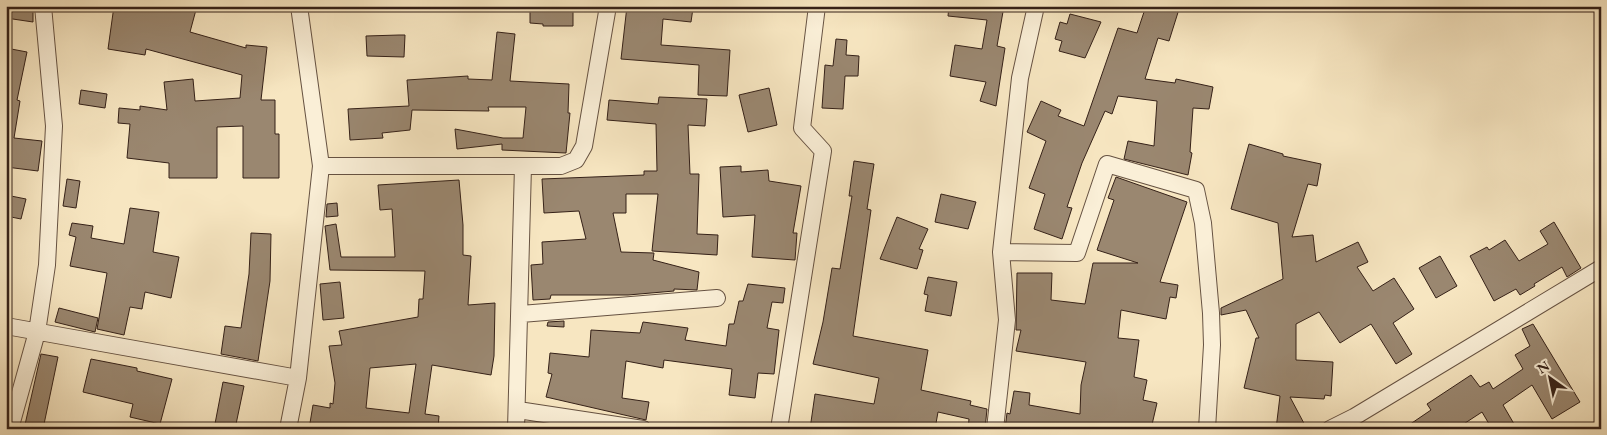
<svg xmlns="http://www.w3.org/2000/svg" width="1607" height="435" font-family="'EB Garamond',serif">
	<style>
		.building { fill: #9a8770; stroke: #352118; fill-rule: evenodd }
		.lines { fill: none; stroke-linecap: round; stroke-linejoin: round }
		.minor-casing { stroke: #665242; stroke-width: 18 }
		.minor { stroke: #faefd7; stroke-width: 16 }
	</style>
	<rect width="100%" height="100%" fill="#f7e6c1"/>
	<filter id="stains"><feTurbulence type="fractalNoise" baseFrequency=".004" numOctaves="4"/><feColorMatrix values="0 0 0 0 .2 0 0 0 0 .09 0 0 0 0 .02 0 0 0 .5 -.17"/></filter>
	<radialGradient id="worn" r=".72"><stop offset=".6" stop-color="#630" stop-opacity="0"/><stop offset="1" stop-color="#630" stop-opacity=".3"/></radialGradient>
	<path class="building" d="M6 6H33V22L6 18Z
		M114 6H197L190 32 246 48V45L267 47 261 100H275V134H279V178H243V126L217 127V178H169V163L127 158 130 124 118 123 119 108 140 110V106L167 110 164 82 193 79 195 101 240 98 242 75 146 49 145 55 108 49Z
		M530 6H573V26H543V24L530 23Z
		M627 6 693 8 691 22 663 19 661 45 730 50 727 96 698 95 699 65 621 59Z
		M949 6H1004L997 46 1005 48 996 106 980 101 986 82 950 76 955 45 982 49 987 20 948 16Z
		M1146 6H1180L1169 41 1158 38 1145 79 1175 83 1176 79 1213 87 1209 109 1193 108 1190 152 1192 153 1188 175 1124 159 1128 141 1154 146 1157 101 1118 96 1112 114 1105 111 1082 163 1067 207 1072 208 1062 239 1034 229 1045 194 1029 188 1046 141 1027 132 1041 101 1061 110 1058 116 1084 126 1118 28 1137 33Z
		M1070 14 1101 22 1085 58 1059 51 1062 41 1055 39 1060 22 1067 24Z
		M497 32 515 34 510 81 569 84 568 113H570L566 153 502 150V144L457 149 455 129 503 138H523L526 107H488L489 111 412 110 410 130 382 133 383 138 350 140 348 109 409 106 407 80 468 76V79L492 80Z
		M399 35H405L404 57 367 56 366 36Z
		M836 39 847 40 846 55 859 56 858 76H845L843 109 822 108 825 65 833 66Z
		M6 48 27 52 17 100 20 101 14 138 42 141 38 171 6 167Z
		M769 88 777 125 748 132 739 95Z
		M81 90 107 94 105 108 79 104Z
		M659 97 707 99 705 126 688 125 690 174H699L697 234 718 235 717 255 652 251 658 194H626V213H613L621 252 654 253 653 260 699 272 697 290 674 289V291L628 295H551L550 299 533 300 531 265 543 264 542 242 586 239 579 211 544 213 542 179 644 175V171H657L656 124 607 120 609 100 658 104Z
		M1249 144 1283 154V156L1321 164 1317 186 1308 184 1292 237 1313 235 1316 262 1358 242 1368 262 1357 267 1373 291 1394 278 1414 309 1393 323 1412 354 1396 364 1371 324 1340 343 1319 312 1296 324V360L1333 362 1331 396 1325 395 1324 399 1290 397 1307 429H1276L1280 396 1244 388 1256 338H1259L1246 310 1221 315V308L1283 279 1278 223 1231 209Z
		M854 161 874 164 867 209 871 210 853 336 928 350 921 390 971 401 970 405 987 409 985 429H968L969 419 938 412 935 429H906L891 426 890 429H810L815 394 874 404 879 378 813 364 823 322 832 268 840 269 852 196H849Z
		M741 166V172L768 170 769 181 801 186 793 233H797L795 260 752 257 755 215 723 217 720 167Z
		M1116 177 1187 202 1160 282 1178 285 1176 298 1170 297 1166 319 1121 310 1118 338 1139 340 1134 377 1147 380 1143 400 1157 403 1151 429H1005L1007 413 1010 414 1014 391 1030 393 1029 405 1080 414 1081 385 1086 362 1016 351 1021 330H1016L1017 273H1052L1051 300 1085 304 1093 263H1138L1097 250 1114 200 1108 198Z
		M67 179 80 181 76 208 63 206Z
		M459 180 463 225V255L471 256 468 305 495 303 494 356 491 375 432 365 425 414 439 416 438 429H309L313 405 330 408V403L333 404 335 383 329 346 342 345 339 331 418 317 419 299H423L425 271 330 270 325 226 336 224 341 257H395L392 209 380 210 378 185ZM416 364 409 413 366 408 370 368Z
		M941 194 976 202 968 229 935 222Z
		M6 195 26 199 21 219 6 216Z
		M337 203 338 216 326 217 327 204Z
		M130 208 159 212 153 252 179 257 171 298 145 292 142 309 130 307 124 335 97 329 107 273 70 266 76 237 69 235 72 223 93 226 91 238 124 244Z
		M897 217 928 229 919 249 923 250 917 269 880 259Z
		M1554 222 1581 268 1567 277 1562 267 1534 284 1535 286 1520 295 1516 289 1494 301 1470 256 1487 247 1489 250 1505 240 1519 261 1548 244 1540 231Z
		M251 233 271 234 270 281 258 361 221 354 225 326 241 328 249 274Z
		M1440 256 1457 286 1436 298 1419 268Z
		M928 277 957 282 951 316 925 311 928 295 924 294Z
		M340 282 344 318 323 320 320 284Z
		M748 284 785 288 783 303 772 302 767 328 779 330 774 374 758 373 755 398 729 395 732 369 664 360 663 368 626 361 622 398 649 402 646 420 546 397 552 374 548 373 550 353 589 357 591 330 640 333 643 322 688 328 685 340 726 346 729 324H734L739 301H743Z
		M59 308 98 318 95 332 55 322Z
		M564 321V327L547 326 548 322Z
		M1533 324 1580 402 1552 419 1532 385 1503 405 1517 429H1492L1482 412 1456 429H1403L1431 410 1427 404 1471 375 1480 387 1489 382 1493 389 1523 369 1515 355 1530 346 1522 329Z
		M41 354 58 357 43 429H24Z
		M91 359 137 368V371L172 379 160 424 130 417 133 404 83 392Z
		M223 382 244 386 235 429H214Z"/>
	<g class="lines">
		<defs>
			<path id="minor" d="M321 166H561L576 160 584 146 608 6
				M1001 252 1077 253 1107 164 1196 190 1203 223 1211 313 1212 345 1207 429
				M521 314 717 298
				M6 326 298 378
				M518 410 643 429
				M10 429 37 332 47 265 54 126 43 6
				M288 429 298 378 321 166 299 6
				M516 429 523 166
				M779 429 823 151 802 128 817 6
				M995 429 1007 320 1001 252 1020 78 1036 6
				M1330 429 1354 417 1601 268"/>
		</defs>
		<use href="#minor" class="minor-casing"/>
		<use href="#minor" class="minor"/>
	</g>
	<rect width="1607" height="435" fill="none" stroke="#f7e6c1" stroke-width="25"/>
	<rect x="8" y="8" width="1592" height="420" fill="none" stroke="#352118" stroke-width="2.5"/>
	<rect x="12" y="12" width="1582" height="410" fill="none" stroke="#352118"/>
	<g transform="translate(1550 378) rotate(327)" stroke="#faefd7" stroke-width="4" paint-order="stroke">
	<path d="M0-4L9 19L0 12L-9 19Z" fill="#352118"/>
	<text y="-8" font-size="14" font-weight="bold" text-anchor="middle" fill="#352118">N</text>
	</g>
	<rect width="100%" height="100%" filter="url(#stains)"/>
	<rect width="100%" height="100%" fill="url(#worn)"/>
</svg>
